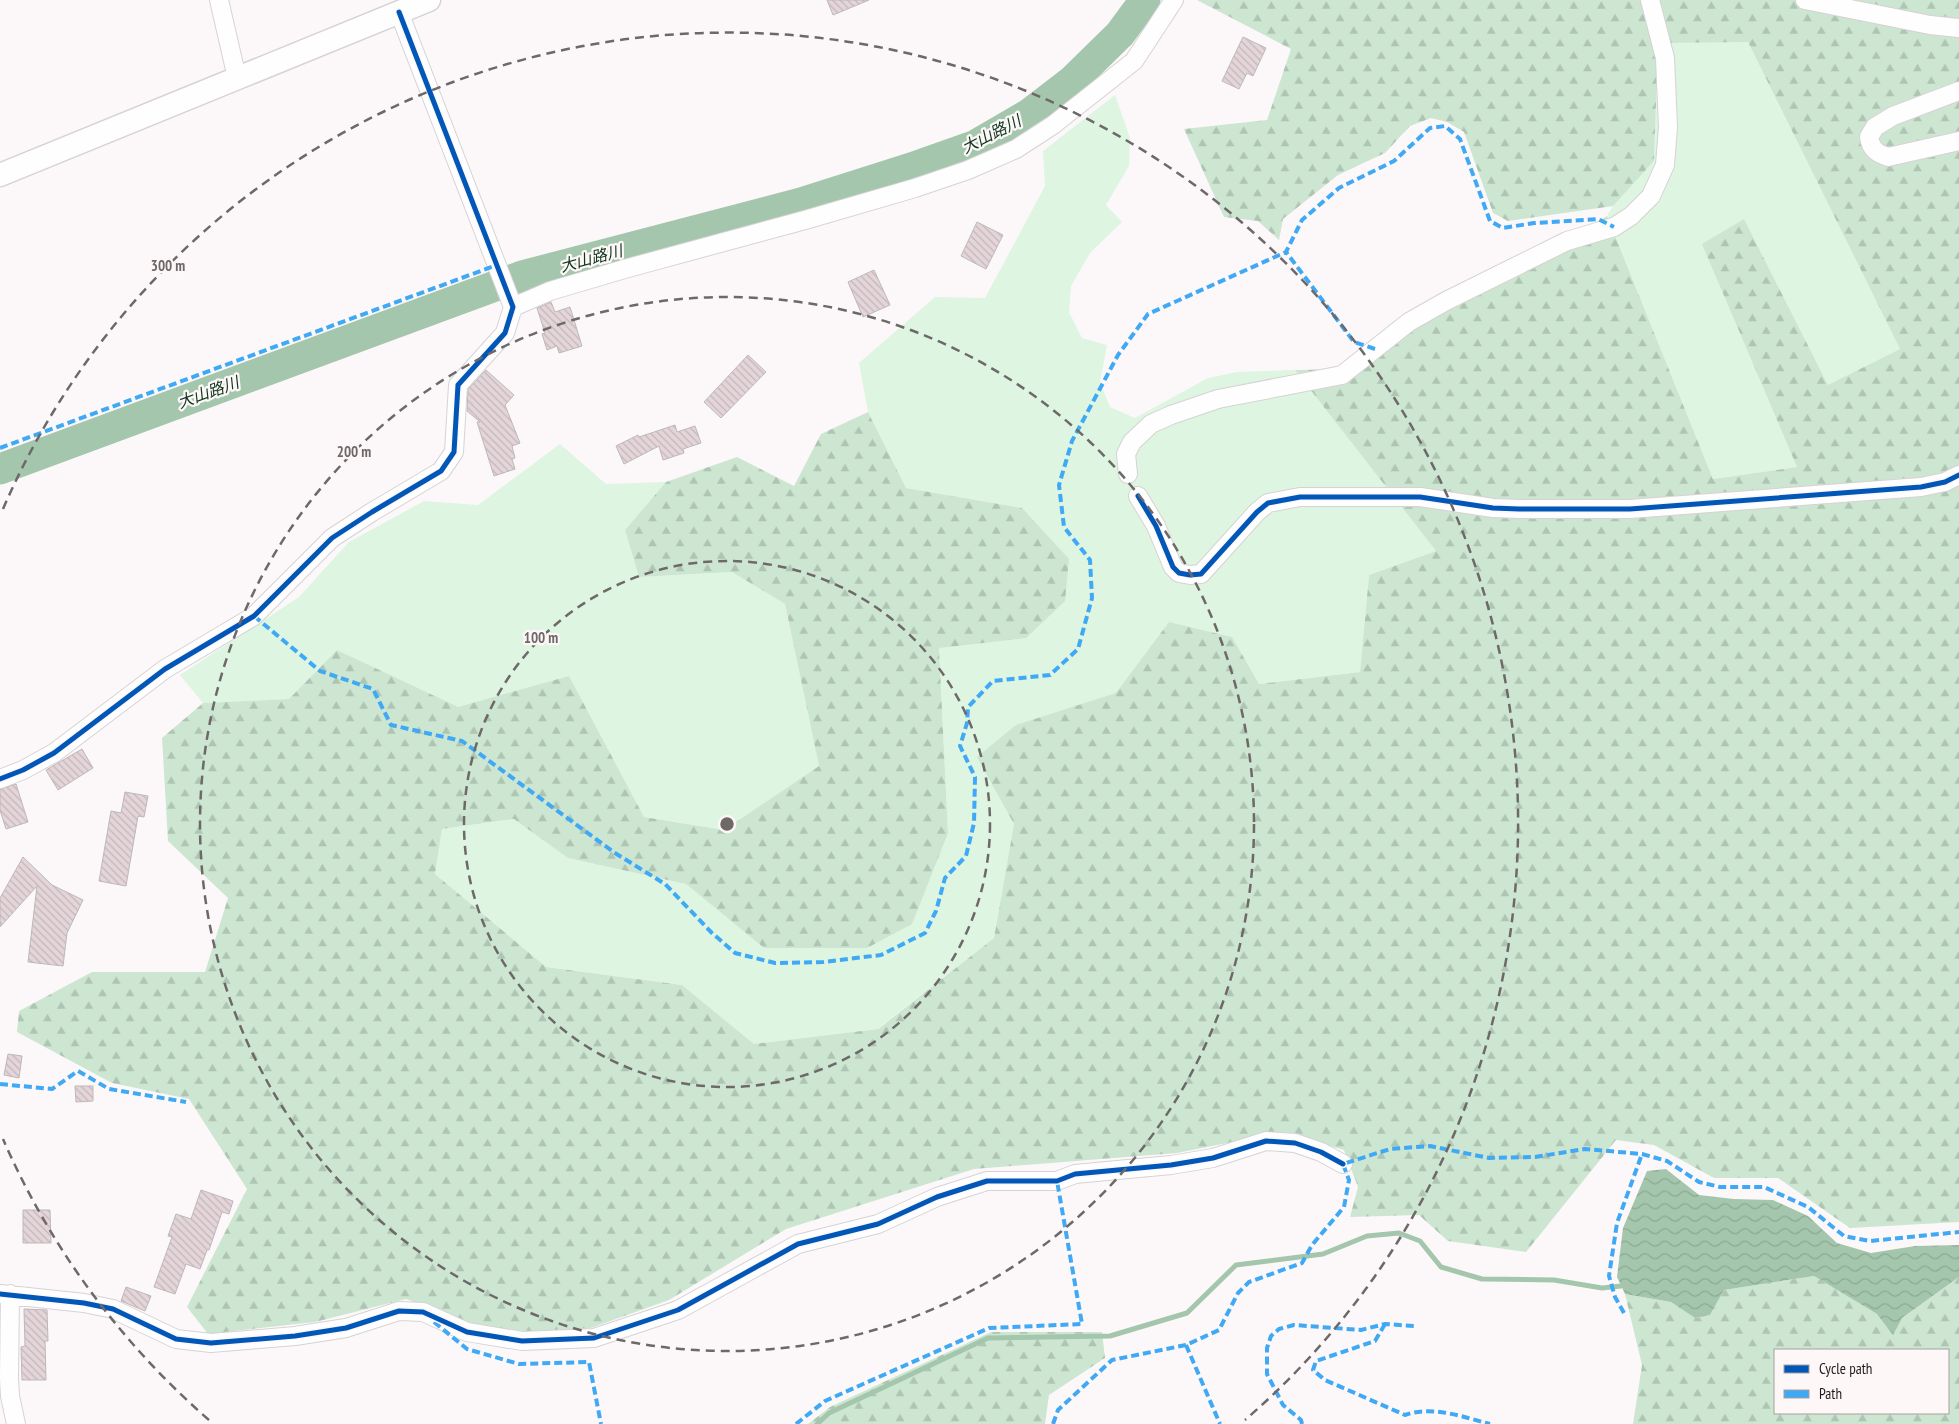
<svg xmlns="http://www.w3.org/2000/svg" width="1959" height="1424" font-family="'PT Sans Narrow','Noto Sans JP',sans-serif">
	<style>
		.grass { fill: #ddf5e1 }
		.forest { fill: url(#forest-firs); fill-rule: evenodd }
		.water { fill: url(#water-waves) }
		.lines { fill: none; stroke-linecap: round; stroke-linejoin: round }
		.stream { stroke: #a4c6ac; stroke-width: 5 }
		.river { stroke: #a4c6ac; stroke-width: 31 }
		.building { fill: url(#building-back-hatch); stroke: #bdb8b9 }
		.minor-casing { stroke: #d7d2d3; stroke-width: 20 }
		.tertiary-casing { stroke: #d7d2d3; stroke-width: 25 }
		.minor { stroke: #fffefe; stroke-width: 18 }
		.tertiary { stroke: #fffefe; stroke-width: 22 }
		.quiet { stroke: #3fa9f5; stroke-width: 4; stroke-dasharray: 8 4; stroke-linecap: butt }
		.cycleway-casing { stroke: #fdf7f8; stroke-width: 8 }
		.cycleway { stroke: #0057b8; stroke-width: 5 }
		.ring { fill: none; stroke: #6e6869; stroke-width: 2.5; stroke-dasharray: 9 6 }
		.labels { text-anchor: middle; stroke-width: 4.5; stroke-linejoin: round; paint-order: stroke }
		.water-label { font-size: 16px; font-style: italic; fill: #0e361c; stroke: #fdf7f8 }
		.centre { fill: #6e6869; stroke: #fdf7f8; stroke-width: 2.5 }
		.ring-label { font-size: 15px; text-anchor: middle; font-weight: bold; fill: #6e6869; stroke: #fdf7f8; stroke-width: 4.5; stroke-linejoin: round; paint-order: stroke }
	</style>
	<defs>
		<pattern id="forest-firs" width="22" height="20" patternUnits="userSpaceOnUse" patternTransform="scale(1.25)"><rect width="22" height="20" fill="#cce6d1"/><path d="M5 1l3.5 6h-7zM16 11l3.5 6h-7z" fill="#afc5b3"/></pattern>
		<pattern id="water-waves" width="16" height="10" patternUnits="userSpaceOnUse" patternTransform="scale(1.25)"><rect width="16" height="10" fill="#a4c6ac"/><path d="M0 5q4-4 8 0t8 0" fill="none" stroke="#8daa93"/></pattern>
		<pattern id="building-back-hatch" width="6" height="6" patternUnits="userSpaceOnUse" patternTransform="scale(1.25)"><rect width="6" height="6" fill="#e4d5d9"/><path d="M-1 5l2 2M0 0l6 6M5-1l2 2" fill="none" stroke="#c3b6ba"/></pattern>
	</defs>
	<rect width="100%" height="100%" fill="#fcf8f9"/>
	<path class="grass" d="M1658 42H1748L1900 349 1828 385 1744 219 1703 244 1797 467 1713 479 1607 216 1613 206 1654 161Z
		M1115 95 1130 138 1129 166 1106 205 1122 222 1090 253 1071 286 1069 312 1082 338 1107 345 1100 382 1110 407 1135 418 1208 378 1237 372 1295 370 1436 551 1369 575 1360 672 1259 684 1232 637 1169 622 1116 694 1017 725 978 757 1014 824 994 938 877 1029 754 1044 682 985 546 967 435 874 442 829 515 819 568 858 686 884 764 948 948 833 939 647 1026 638 1022 508 906 488 868 412 859 363 935 297 985 298 1045 186 1043 151Z
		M560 444 606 484 666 482 625 530 639 577 732 572 785 604 819 766 724 830 644 817 569 676 458 708 337 650 289 699 203 703 180 675 299 597 349 542 424 501 478 505Z"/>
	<path class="forest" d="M1197 0H1959V1222L1850 1228 1778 1178H1714L1654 1145 1616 1140 1526 1252 1448 1241 1419 1215 1350 1217 1358 1187 1344 1150 1282 1132 1177 1153 974 1169 786 1229 669 1300 591 1328 525 1334 468 1323 406 1299 315 1322 208 1334 187 1307 247 1189 189 1099 112 1083 17 1032 19 1011 92 972H205L228 898 168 841 162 738 203 703 289 699 337 650 458 707 569 676 644 817 724 830 819 766 785 604 732 572 639 577 625 530 666 482 737 457 794 486 821 434 868 412 906 488 1022 508 1069 559 1065 601 1026 638 939 648 948 833 912 924 867 948H764L686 884 568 858 514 819 442 829 435 874 546 967 682 985 754 1044 878 1029 994 938 1014 824 977 757 1016 725 1116 693 1169 622 1232 637 1259 684 1360 672 1369 575 1436 551 1295 370 1350 369 1430 311 1514 272 1607 216 1713 479 1797 467 1702 244 1744 219 1828 385 1900 349 1748 42 1658 43 1654 161 1613 206 1508 221 1493 213 1464 132 1447 122 1431 118 1410 126 1385 153 1338 175 1283 219 1279 240 1258 221 1224 217 1184 129 1267 120 1291 49Z
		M1814 1276 1877 1314 1902 1318 1959 1277V1424H1633L1642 1365 1625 1294 1671 1302 1695 1318 1710 1315 1724 1290ZM1775 1350H1948V1413H1775Z
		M991 1332H1102L1105 1358 1049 1395 1045 1424H808L830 1407Z"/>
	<path class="water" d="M1666 1169 1699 1195 1734 1199 1773 1200 1808 1216 1837 1243 1871 1253 1915 1246 1959 1245V1277L1902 1318 1893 1335 1877 1314 1814 1276 1724 1290 1710 1315 1695 1318 1671 1302 1625 1294 1617 1277 1623 1228 1647 1171Z"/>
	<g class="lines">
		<path class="stream" d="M817 1424 829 1413 988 1338 1110 1336 1187 1313 1236 1265 1323 1254 1367 1236 1399 1233 1420 1241 1441 1267 1482 1279 1554 1280 1602 1288 1621 1286"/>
		<path class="river" d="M0 469 522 276 801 203 911 168 976 145 1029 114 1072 81 1120 34 1145 0"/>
	</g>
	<path class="building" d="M827 0H869L833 15Z
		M1243 37 1266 48 1253 76 1247 73 1239 89 1222 81Z
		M977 222 1003 235 986 269 961 256Z
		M874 270 890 305 863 317 848 282Z
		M551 302 555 312 570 307 582 346 559 353 557 346 547 350 542 334 545 333 537 308Z
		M748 355 766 372 721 418 704 402Z
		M486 370 514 395 505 405 520 443 512 446 515 458 512 459 515 469 494 476 477 422H480L467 411 468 389Z
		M675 425 677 432 695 426 701 443 683 449 684 453 663 460 659 446 624 464 616 446 638 435 639 437Z
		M82 749 93 768 58 790 46 770Z
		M16 784 28 822 6 829 0 810V789Z
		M125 792 148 796 144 817 138 816 126 886 99 881 111 811 121 813Z
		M23 857 52 885 83 900 67 933 63 966 28 962 37 886 0 927V898Z
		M8 1054 22 1056 19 1078 4 1075Z
		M75 1086H93V1101L76 1102Z
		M201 1190 233 1201 229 1214 222 1212 209 1250H207L200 1269 186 1264 175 1294 154 1287 172 1237 168 1236 176 1214 191 1219Z
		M23 1210H50L51 1243H23Z
		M126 1287 151 1296 145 1311 121 1301Z
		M24 1309 47 1310 48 1341H45L46 1380H22L21 1347 25 1346Z"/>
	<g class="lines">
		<defs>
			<path id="minor" d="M219 0 237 78
				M1805 0 1930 25 1959 28
				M1959 91 1893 116 1875 127 1869 137C1871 149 1876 153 1888 157L1959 141
				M513 307 550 291 628 268 805 220 915 188 968 170 1016 149 1053 125 1134 61 1174 0
				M1128 474 1126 454 1132 442 1151 424 1171 415 1218 399 1342 375 1409 322 1446 301 1567 241 1614 227 1631 216 1651 196 1665 165 1668 127 1665 58 1650 0
				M1138 496 1156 526 1173 567 1179 573 1190 575 1201 574 1257 512 1268 503 1300 497H1420L1493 508 1519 509H1630L1921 487 1945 482 1959 475
				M0 779 23 770 54 753 165 669 254 616 332 538 372 512 441 471 454 452 458 385 505 333 513 307 399 12
				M0 1294 84 1303 113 1309 176 1339 211 1343 295 1336 346 1328 399 1311 423 1312 467 1332 522 1341 594 1338 678 1310 798 1244 878 1224 937 1197 987 1181H1057L1075 1174 1171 1165 1213 1158 1266 1141 1295 1143 1321 1152 1343 1164
				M10 1294 9 1378 10 1396 16 1424"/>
			<path id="tertiary" d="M0 175 429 0"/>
		</defs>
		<use href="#minor" class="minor-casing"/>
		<use href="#tertiary" class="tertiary-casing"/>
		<use href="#minor" class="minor"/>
		<use href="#tertiary" class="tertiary"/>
		<path class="quiet" d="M1375 349 1354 342 1286 252 1302 220 1339 188 1394 161 1430 128 1445 126 1460 139 1490 221 1503 228 1534 223 1598 219 1614 227
			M0 448 497 265
			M254 616 320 671 373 689 391 725 462 741 615 853 665 884 712 933 735 953 775 963 823 962 881 955 925 933 936 911 945 878 966 856 974 823 975 777 960 746 967 723 968 707 993 681 1050 675 1078 649 1092 598 1090 560 1064 527 1059 485 1072 441 1118 355 1148 314 1286 252
			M0 1084 52 1089 78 1071 109 1089 186 1102
			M1624 1313 1615 1297 1609 1276 1617 1223 1642 1154
			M434 1322 467 1349 519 1364 589 1362 601 1424
			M1385 1324 1375 1341 1316 1361 1313 1370 1325 1380 1405 1415C1432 1405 1463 1417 1490 1424
			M1186 1345 1220 1424
			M796 1424 825 1401 989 1328 1082 1324 1057 1181
			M1053 1424 1058 1410 1112 1360 1186 1345 1219 1330 1238 1293 1249 1282 1302 1263 1312 1245 1344 1207 1349 1180 1343 1164 1390 1149 1430 1146 1489 1158 1535 1157 1585 1149 1642 1154 1667 1161 1699 1182 1720 1187H1764L1808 1207 1844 1236 1870 1241 1959 1232
			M1302 1424 1301 1420 1283 1405 1267 1374V1348L1271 1336 1279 1329 1294 1325 1361 1330 1385 1324 1414 1326"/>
		<defs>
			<path id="cycleway" d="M1138 496 1156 526 1173 567 1179 573 1190 575 1201 574 1257 512 1268 503 1300 497H1420L1493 508 1519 509H1630L1921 487 1945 482 1959 475
				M0 779 23 770 54 753 165 669 254 616 332 538 372 512 441 471 454 452 458 385 505 333 513 307 399 12
				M0 1294 84 1303 113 1309 176 1339 211 1343 295 1336 346 1328 399 1311 423 1312 467 1332 522 1341 594 1338 678 1310 798 1244 878 1224 937 1197 987 1181H1057L1075 1174 1171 1165 1213 1158 1266 1141 1295 1143 1321 1152 1343 1164"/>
		</defs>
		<use href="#cycleway" class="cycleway-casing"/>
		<use href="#cycleway" class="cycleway"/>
	</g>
	<g class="ring">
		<circle cx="727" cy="824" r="263"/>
		<circle cx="727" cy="824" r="527"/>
		<path d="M209 1420A790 790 0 0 1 3 1139M3 509A790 790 0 1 1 1245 1420"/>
	</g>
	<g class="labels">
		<g class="water-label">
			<text transform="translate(991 134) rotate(-27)" y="6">大山路川</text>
			<text transform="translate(591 258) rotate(-15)" y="6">大山路川</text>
			<text transform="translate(208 392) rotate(-20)" y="6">大山路川</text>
		</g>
	</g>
	<circle cx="727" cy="824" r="8" class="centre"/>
	<g class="ring-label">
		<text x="168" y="271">300 m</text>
		<text x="354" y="457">200 m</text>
		<text x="541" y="643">100 m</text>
	</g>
	<rect x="1774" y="1349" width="175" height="65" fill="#fdf7f8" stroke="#a59fa0"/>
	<rect x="1784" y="1365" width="25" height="8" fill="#0057b8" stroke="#a59fa0"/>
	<text x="1819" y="1374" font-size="15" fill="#211b1c">Cycle path</text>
	<rect x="1784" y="1390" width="25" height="8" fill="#3fa9f5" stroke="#a59fa0"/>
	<text x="1819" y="1399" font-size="15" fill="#211b1c">Path</text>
</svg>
